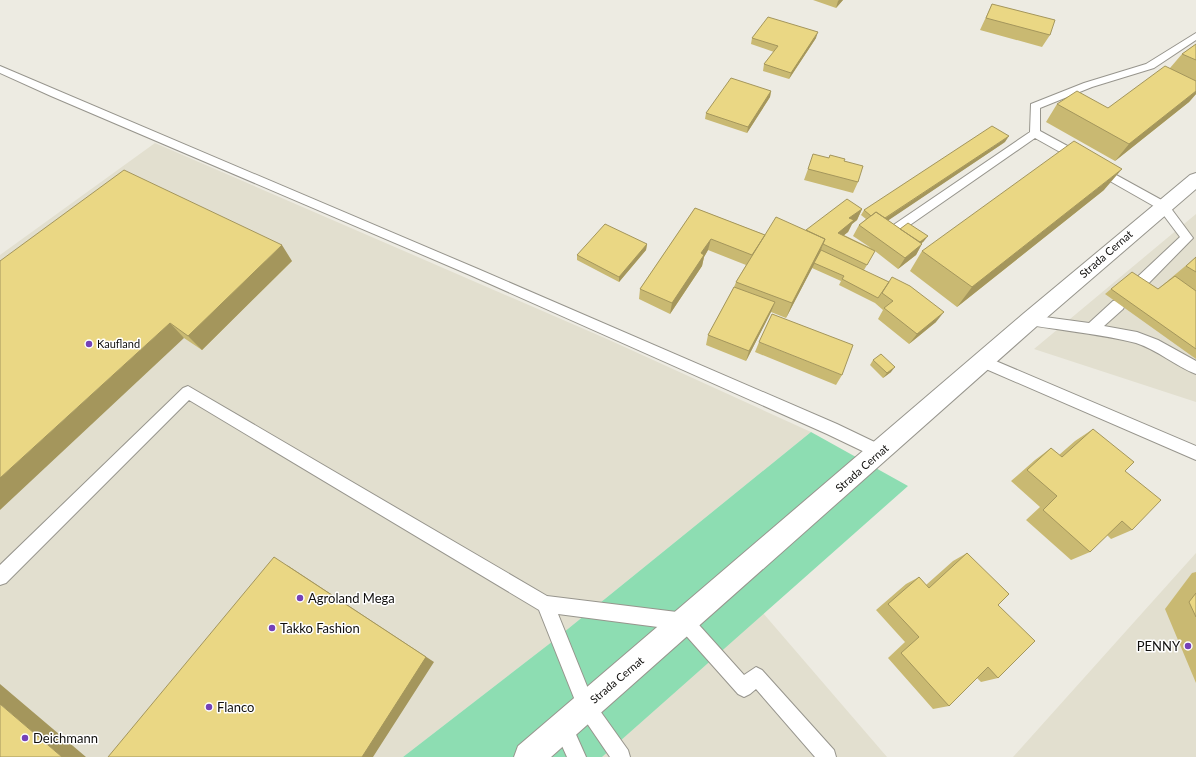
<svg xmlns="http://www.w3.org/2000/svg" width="1196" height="757" font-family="Lato,sans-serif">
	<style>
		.built { fill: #e2dfcf }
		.green { fill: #8dddb2 }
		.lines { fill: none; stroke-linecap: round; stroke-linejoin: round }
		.lane-casing { stroke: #97958d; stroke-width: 2 }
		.primary-casing { stroke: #97958d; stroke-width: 2 }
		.lane { fill: #fff; fill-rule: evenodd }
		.primary { fill: #fff; fill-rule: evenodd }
		.wall { fill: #c9b972 }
		.shaded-wall { fill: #a4965c }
		.building { fill: #ead784; stroke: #a4965c }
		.poi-dot { fill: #7441b8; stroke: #fff; stroke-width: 1.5 }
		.labels { text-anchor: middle; stroke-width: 3; stroke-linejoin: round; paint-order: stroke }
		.street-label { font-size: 11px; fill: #100f0d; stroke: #fff }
		.poi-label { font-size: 11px; fill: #100f0d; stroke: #fff; text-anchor: start }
		.near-poi-label { font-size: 13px; fill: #100f0d; stroke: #fff; text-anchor: start }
	</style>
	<rect width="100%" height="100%" fill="#edebe2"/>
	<path class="built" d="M155 143 607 339 811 432 553 641 403 757H0V255Z
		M1196 214V402L1034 349Z
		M1196 553V757H1013Z
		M763 613 887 757H602Z"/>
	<path class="green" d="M811 432 908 486 602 757H403L553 641Z"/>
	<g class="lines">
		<defs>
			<path id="lane" d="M1196 33V40L1154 68 1092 87 1040 108V131L1084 155 1086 158 1084 161H1076L1035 138 897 234H889L887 231 889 228 1030 132 1031 104 1084 83 1146 64Z
				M0 66 478 269 837 424 885 447 887 452 885 457 880 459 875 457 827 434 470 275 51 96 0 73Z
				M1098 165 1167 203 1193 238 1142 290 1137 291 1132 290 1131 286 1132 282 1180 237 1159 209 1094 172 1092 169 1094 166Z
				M1118 300 1123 301 1125 305 1123 309 1104 326 1137 332 1158 340 1196 361V374C1175 366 1158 350 1136 343 1102 334 1065 331 1030 325L1025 324 1023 320 1025 316 1030 315 1089 323 1113 301Z
				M984 356 1196 446V460L979 366 977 362 979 358Z
				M188 386 547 596 685 613 691 616 744 675 756 667 762 670 834 750 836 757H815L756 689 750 694 744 697 738 694 681 630 558 614 593 701 628 750 630 757H610L580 713 539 610 189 400 6 583 0 585V565L183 388Z
				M563 719 570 721 586 757H567L554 728 556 721Z"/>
			<path id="primary" d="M1196 173V189L1037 326 551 757H514L518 746 1023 314 1190 175Z"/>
		</defs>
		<use href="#lane" class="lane-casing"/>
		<use href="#primary" class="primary-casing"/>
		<use href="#lane" class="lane"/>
		<use href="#primary" class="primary"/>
	</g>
	<path class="wall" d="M813 0H843L836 8Z
		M992 4 1050 35 1042 47 980 30Z
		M752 38H816L789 79 763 71 764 64 774 52 751 44Z
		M1196 44V94L1189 102 1115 161 1046 122 1057 104 1108 108 1170 68 1182 54Z
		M771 91 770 97 747 133 705 119 706 113Z
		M1005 142 888 220 900 229 924 241 922 243 916 255 898 269 875 251 864 270 936 322 909 344 878 319 883 310 875 303 839 285 841 281 812 268 786 318 771 312 746 361 706 345 708 335 734 287 736 282 746 265 708 250 704 257 702 266 670 314 639 299 640 289 695 208 765 235 806 230 862 209 857 220 852 224 848 232 844 235 871 248 853 236 859 225 866 219 861 215 864 210Z
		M844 161 858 182 853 193 804 180 808 169Z
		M1104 190 957 307 910 271 922 251Z
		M647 244 646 250 619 282 577 260V255Z
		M1196 257V359L1105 294 1111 289H1158Z
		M0 261H292L202 350 184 338Z
		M759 342 842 375 836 385 755 352Z
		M873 360 891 372 883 378 870 365Z
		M1093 429 1125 471 1132 530 1111 539 1107 535 1090 552 1071 560 1026 520 1040 507 1011 481 1035 460 1051 448 1059 455 1075 441Z
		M967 553 998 605V678L981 682 977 678 949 706 933 709 888 658 905 642 876 610 906 584 919 577 926 585 953 561Z
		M1196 572V683L1165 609 1192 573Z"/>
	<path class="shaded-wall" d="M839 0H843L836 8 838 1Z
		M818 32 816 38 789 79 791 73Z
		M771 91 770 97 747 133 748 127Z
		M1196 91V94L1189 102 1115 161 1129 144Z
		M1009 136 1005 142 877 228 880 222Z
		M1122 169 1104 190 957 307 972 287Z
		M862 209 857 220 852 224 848 232 833 244 838 233 849 218Z
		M928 236 924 241 911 252 914 246Z
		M711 239 708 250 704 257 702 266 670 314 672 303 701 253Z
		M825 239 819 255 786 318 792 303Z
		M647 244 646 250 619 282V277Z
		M922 244 916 255 898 269 905 258Z
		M282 245 292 261 202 350 188 336Z
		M775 302 771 312 746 361 749 351Z
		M944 312 936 322 909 344 917 334Z
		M170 323 184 338 0 510V478Z
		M895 367 891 372 883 378 887 373Z
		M287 565 434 662 373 757H362Z
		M0 684 86 757H62L0 704Z"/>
	<path class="building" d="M992 4 1055 20 1050 35 986 18Z
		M768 17 818 32 791 73 764 64 778 46 752 38Z
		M1196 44V60L1182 54Z
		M1165 66 1196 81V91L1129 144 1057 104 1077 91 1108 108Z
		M731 78 771 91 748 127 706 113Z
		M992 126 1009 136 885 218 876 212 871 216 864 210Z
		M1074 141 1122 169 972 287 922 251Z
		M813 154 829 158 830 155 845 159 844 161 863 166 858 182 808 169Z
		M124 170 282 245 188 336 170 323 0 478V261Z
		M847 199 862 209 849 218 854 220 838 233 875 251 867 265 823 244 825 239 806 230Z
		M695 208 765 235 752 255 711 239 701 253 704 255 672 303 640 289Z
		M876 212 922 244 905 258 859 225Z
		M776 217 825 239 792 303 736 282Z
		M908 223 928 236 920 242 900 229Z
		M605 224 647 244 619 277 577 255Z
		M821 250 889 282 878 298 842 279 844 276 814 263Z
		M1196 257V272L1186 266Z
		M1132 272 1158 289 1175 276 1196 291V349L1111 289Z
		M892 277 910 286 944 312 917 334 884 308 893 301 882 293Z
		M734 287 775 302 749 351 708 335Z
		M772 314 853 345 842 375 759 342Z
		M881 354 895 367 887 373 873 360Z
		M1093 429 1134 462 1125 471 1161 500 1132 530 1122 521 1090 552 1043 510 1057 496 1027 470 1051 448 1062 457Z
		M967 553 1009 594 998 605 1035 641 998 678 988 667 949 706 901 653 919 637 888 604 919 577 929 588Z
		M274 557 426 657 362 757H108Z
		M1196 593V617L1189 602Z
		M0 704 62 757H0Z"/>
	<g class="poi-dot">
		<circle cx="89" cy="344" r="4"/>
		<circle cx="300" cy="598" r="4"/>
		<circle cx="272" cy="628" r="4"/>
		<circle cx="1188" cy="646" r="4"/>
		<circle cx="209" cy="707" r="4"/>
		<circle cx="25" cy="738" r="4"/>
	</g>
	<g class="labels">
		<g class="street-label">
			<text transform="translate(1106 254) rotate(-41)" y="4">Strada Cernat</text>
			<text transform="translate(862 468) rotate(-41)" y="4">Strada Cernat</text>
			<text transform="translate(617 680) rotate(-40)" y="4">Strada Cernat</text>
		</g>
		<g class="poi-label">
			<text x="97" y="348">Kaufland</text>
		</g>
		<g class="near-poi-label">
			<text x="308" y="603">Agroland Mega</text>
			<text x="280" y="633">Takko Fashion</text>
			<text x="1180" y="651" text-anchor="end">PENNY</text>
			<text x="217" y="712">Flanco</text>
			<text x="33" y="743">Deichmann</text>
		</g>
	</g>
</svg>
